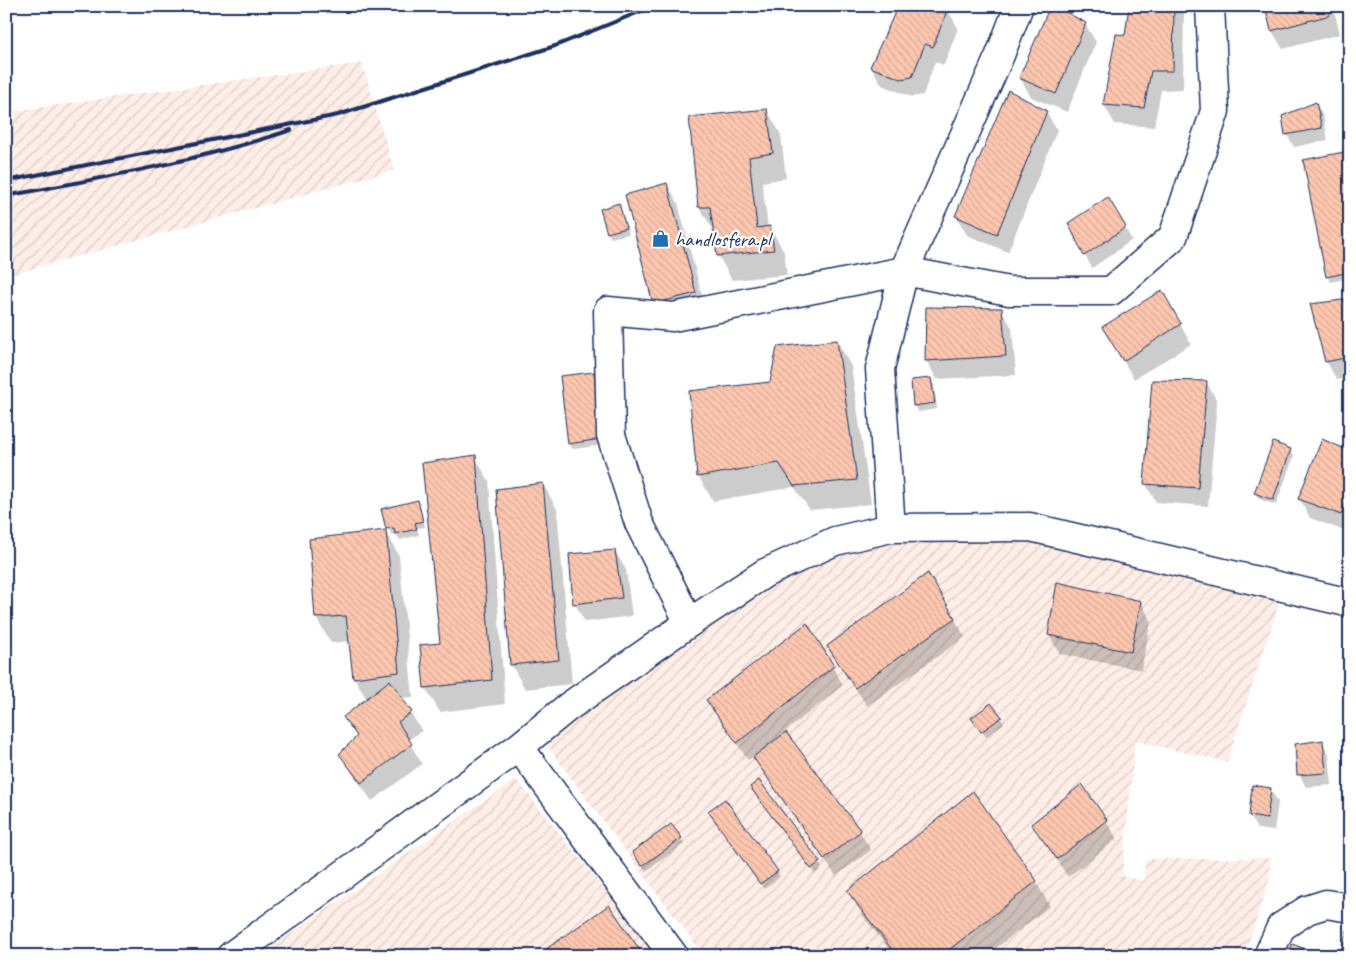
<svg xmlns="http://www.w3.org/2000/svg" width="1356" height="962" font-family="Caveat,sans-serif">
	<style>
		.industrial { fill: url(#industrial-furrows) }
		.shadow { fill: #0003 }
		.building { fill: url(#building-back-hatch); stroke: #1b2f5e }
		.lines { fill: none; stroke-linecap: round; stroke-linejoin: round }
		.minor-casing { stroke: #1b2f5e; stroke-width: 31 }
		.minor { stroke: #fff; stroke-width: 28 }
		.rail { stroke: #1b2f5e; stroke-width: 4 }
		.labels { text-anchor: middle; stroke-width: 4.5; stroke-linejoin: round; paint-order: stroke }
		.poi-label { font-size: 20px; fill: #1b2f5e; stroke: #fff; text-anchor: start }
	</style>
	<defs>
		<pattern id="industrial-furrows" width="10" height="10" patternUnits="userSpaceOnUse" patternTransform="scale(1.25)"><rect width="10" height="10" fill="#feeee7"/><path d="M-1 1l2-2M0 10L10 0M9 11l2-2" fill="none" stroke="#d9ccc9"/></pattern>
		<pattern id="building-back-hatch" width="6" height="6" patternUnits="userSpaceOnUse" patternTransform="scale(1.25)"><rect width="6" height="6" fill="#fdc7af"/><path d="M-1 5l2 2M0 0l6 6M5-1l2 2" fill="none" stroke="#d8ab99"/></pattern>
	</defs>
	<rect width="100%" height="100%" fill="#fff"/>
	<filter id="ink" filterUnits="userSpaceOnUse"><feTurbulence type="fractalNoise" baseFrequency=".02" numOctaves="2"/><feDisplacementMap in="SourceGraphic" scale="10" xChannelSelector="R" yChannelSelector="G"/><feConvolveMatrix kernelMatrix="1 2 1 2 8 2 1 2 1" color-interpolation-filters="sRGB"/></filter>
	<g filter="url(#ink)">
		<path class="industrial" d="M362 63 394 170 6 276V112Z
			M892 522 1029 524 1284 582 1276 613 1227 762 1135 741 1122 876 1144 881 1145 859 1271 858 1269 881 1244 956H704L537 732 758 568Z
			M516 779 658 956H258Z"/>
		<path class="shadow" d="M899 6H940L947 9 958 28 944 65 935 62 923 95 912 97 882 85 871 67Z
			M1130 6H1184L1183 89 1161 90 1154 127 1115 124 1104 105 1127 36Z
			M1266 6H1333L1340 34 1283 49 1272 31Z
			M1085 24 1096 42 1067 112 1031 97 1020 78Z
			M1316 104 1323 116 1328 140 1294 147 1287 135 1283 117Z
			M767 110 781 135 786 178 762 182 768 228 770 227 784 252 787 275 732 280 718 255 714 231 699 207Z
			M1046 112 1057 130 1008 252 967 235 956 216Z
			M1348 153 1350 278 1331 282 1327 276Z
			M667 184 678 203 706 312 665 322 627 196Z
			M1108 199 1132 240 1092 268 1085 255Z
			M619 205 629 234 611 238 608 233Z
			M1350 300V378L1337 380 1326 361Z
			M1001 309 1012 328 1016 375 937 379 926 360Z
			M1172 310 1191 344 1134 379 1104 328Z
			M837 341 851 366 871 504 810 510 794 487 713 501 699 477 771 383Z
			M593 373 596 379 604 445 573 449 569 443Z
			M931 379 934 385 937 409 918 412 914 406Z
			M1207 383 1217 401 1208 506 1156 502 1145 483Z
			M1290 450 1294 456 1276 505 1259 499 1256 493Z
			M1350 453V533L1310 518 1300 499Z
			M475 457 489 481 505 704 440 712 425 688 442 644Z
			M543 484 557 509 572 684 525 689 511 664Z
			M418 502 425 527 417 528 419 535 400 540 396 534 391 535 383 510Z
			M385 531 399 556 413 697 401 698 422 731 408 740 422 764 372 801 352 773 341 755 357 738 345 718 367 700 354 677 350 641 331 643 316 618 311 541Z
			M615 551 626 570 632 616 585 622 575 604Z
			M1141 602 1151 621 1141 670 1060 654 1049 635Z
			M954 618 965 637 867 706 840 665Z
			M832 666 843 685 785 732 860 832 871 850 836 876 766 776 754 756 748 760 708 701Z
			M1000 718 1004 723 986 737 976 724Z
			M1322 742 1329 754 1332 785 1306 787 1299 774Z
			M1270 789 1278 802 1274 831 1257 829 1250 816Z
			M755 793 819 863 822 868 815 874Z
			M713 817 777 871 780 877 764 889Z
			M1106 820 1117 839 1068 877 1033 824Z
			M680 838 684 844 646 871 636 858Z
			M1036 882 1050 906 986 956H894L863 916 848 891Z
			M1350 925V956H1346L1342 949Z"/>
		<path class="building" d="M898 6 948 8 933 47 925 44 912 77 901 79 870 67Z
			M1050 6H1055L1086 23 1056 94 1019 78Z
			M1129 6H1174L1173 71H1151L1144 108 1103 105 1116 34 1125 35Z
			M1265 6H1328L1330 15 1271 31Z
			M1008 90 1047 111 997 234 955 216Z
			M1316 102 1322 128 1285 135 1282 116Z
			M767 109 773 153 749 157 757 228 770 226 774 250 717 256 710 207H698L689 117Z
			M1349 151 1350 272 1326 277 1303 160Z
			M667 183 696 293 653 304 625 195Z
			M1108 197 1126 227 1084 256 1068 223Z
			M619 203 626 228 607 233 600 209Z
			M1162 290 1181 324 1123 361 1102 327Z
			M1350 299V357L1325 362 1310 304Z
			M926 307 1002 308 1006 356 925 361Z
			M837 340 857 480 794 486 779 463 697 477 689 391 770 382 777 347Z
			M594 372 601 439 568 444 560 376Z
			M931 378 935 403 913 406 911 380Z
			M1152 380 1207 381 1198 488 1144 484Z
			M1322 439 1350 451V490L1341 515 1298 499Z
			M1273 442 1291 449 1273 500 1254 493Z
			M476 455 492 680 424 688 420 645 440 643 422 463Z
			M543 483 559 660 510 665 496 489Z
			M418 500 423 521 415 523 417 529 395 534 394 528 386 529 381 509Z
			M386 530 399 672 353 678 346 616 315 618 309 539Z
			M615 550 622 598 573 604 569 554Z
			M928 573 955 618 855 688 827 646Z
			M1057 582 1141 601 1131 652 1048 635Z
			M807 623 834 666 737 743 706 700Z
			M390 680 412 712 398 722 412 744 361 783 339 754 357 736 343 717Z
			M991 703 1002 717 981 732 971 718Z
			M786 732 861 831 824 859 753 757Z
			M1323 740 1326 773 1297 775 1295 744Z
			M759 780 820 862 811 869 750 787Z
			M1082 784 1107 820 1057 859 1031 824Z
			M1252 785 1271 788 1267 819 1249 816Z
			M973 791 1037 881 941 956H897L847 891Z
			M725 799 778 871 760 884 708 811Z
			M671 824 682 838 642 866 632 852Z
			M609 905 644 956H551L546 949Z
			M1350 920V952L1341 950Z
			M1292 944 1325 956H1288Z"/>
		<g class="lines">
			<defs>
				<path id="minor" d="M891 528 880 369 904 271 1000 55 1019 6
					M689 623 639 523 611 435 608 311 673 317 904 271 1009 291H1111L1173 237 1215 111 1210 6
					M519 747 674 956
					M231 956 519 747 568 707 689 623 765 573 835 541 891 528 1030 527 1350 603
					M1268 956 1281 927 1307 910 1326 904 1350 908"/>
			</defs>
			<use href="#minor" class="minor-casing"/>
			<use href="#minor" class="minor"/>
			<path class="rail" d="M6 181 338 115 555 46 654 6
				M6 196C102 178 198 161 291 130"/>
		</g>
	</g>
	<defs>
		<symbol id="shop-bare" viewBox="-9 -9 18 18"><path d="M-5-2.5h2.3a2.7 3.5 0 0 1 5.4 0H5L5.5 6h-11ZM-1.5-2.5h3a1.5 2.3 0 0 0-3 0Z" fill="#1f6fb2" stroke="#fff" stroke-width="2.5" paint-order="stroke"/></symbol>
	</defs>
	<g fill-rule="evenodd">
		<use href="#shop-bare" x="648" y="226" width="25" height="25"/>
	</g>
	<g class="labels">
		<g class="poi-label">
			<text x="675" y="246">handlosfera.pl</text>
		</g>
	</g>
	<rect width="1356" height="962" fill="none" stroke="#fff" stroke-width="25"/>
	<rect x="12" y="12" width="1331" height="937" fill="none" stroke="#1b2f5e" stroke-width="2" filter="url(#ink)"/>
</svg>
